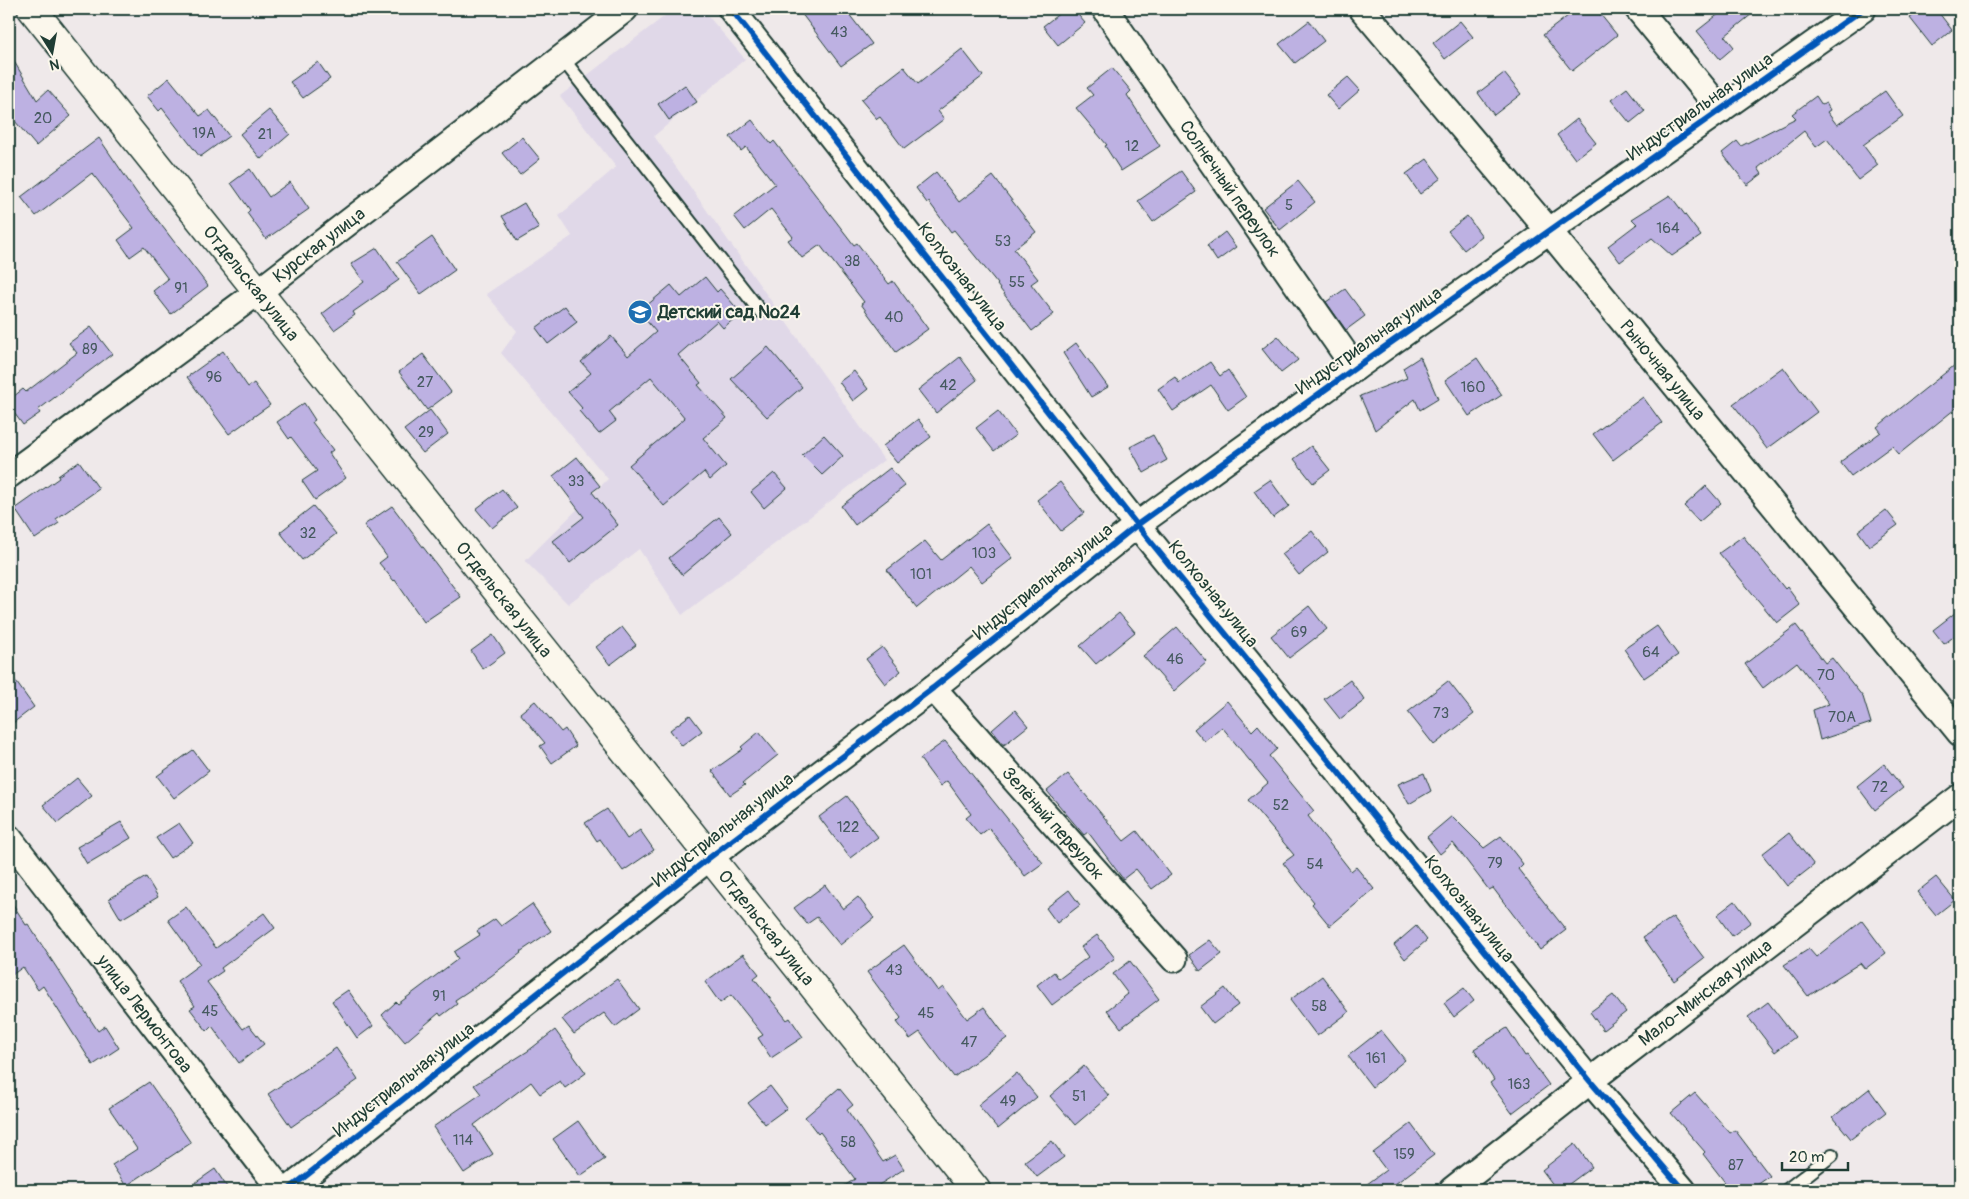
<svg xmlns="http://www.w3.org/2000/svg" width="1969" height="1199" font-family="Pangolin,sans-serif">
<rect width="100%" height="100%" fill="#efe9ea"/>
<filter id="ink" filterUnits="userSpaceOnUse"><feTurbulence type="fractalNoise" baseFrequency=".02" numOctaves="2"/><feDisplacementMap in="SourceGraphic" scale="10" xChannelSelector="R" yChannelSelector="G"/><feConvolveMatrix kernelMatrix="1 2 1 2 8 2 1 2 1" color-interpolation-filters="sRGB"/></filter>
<g filter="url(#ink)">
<polygon fill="#e0d8e8" points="674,9 702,9 745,59 654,136 884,460 682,615 639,549 568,604 525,561 608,479 501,353 517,331 486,294 572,236 559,216 616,167 560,96"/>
<g fill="#bdb1e2" stroke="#1f3d34">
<polygon points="798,9 845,9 872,44 841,66"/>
<polygon points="1065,9 1073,9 1085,23 1058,45 1043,26"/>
<polygon points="1577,9 1596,9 1617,35 1572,71 1543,35"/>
<polygon points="1725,9 1758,9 1725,36 1734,47 1720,59 1697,31"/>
<polygon points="1922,9 1936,9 1952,30 1932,46 1910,18"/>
<polygon points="1309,21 1324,41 1295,63 1279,44"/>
<polygon points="1460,21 1473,37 1445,59 1433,43"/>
<polygon points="962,49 983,76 938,111 944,119 904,149 880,117 877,119 861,100 904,67 918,84"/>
<polygon points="9,53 37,100 48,90 71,116 36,146 9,114"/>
<polygon points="318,62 330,79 303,98 290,82"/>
<polygon points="1112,68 1131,91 1127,95 1160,146 1121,171 1105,146 1107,145 1076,108 1093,95 1087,88"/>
<polygon points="1504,73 1521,94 1494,115 1478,93"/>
<polygon points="1348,77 1360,90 1338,109 1326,95"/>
<polygon points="169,78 200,116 209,110 229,136 200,157 162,108 159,111 147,96"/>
<polygon points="685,85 697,102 669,120 658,104"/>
<polygon points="1627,88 1645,111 1630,123 1611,100"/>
<polygon points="1885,91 1903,116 1863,145 1878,165 1858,180 1827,139 1816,147 1804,131 1758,168 1762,174 1747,185 1722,153 1737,141 1741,146 1796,118 1792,114 1816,96 1822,105 1826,103 1830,110 1827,112 1837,125"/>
<polygon points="269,110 290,134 261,159 240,134"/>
<polygon points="1577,119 1596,143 1575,159 1557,135"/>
<polygon points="752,120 771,144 774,141 854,245 857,243 889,284 893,281 928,329 896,352 861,304 864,302 820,245 802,258 788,240 793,237 771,209 745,230 734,216 775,184 746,147 741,151 730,137"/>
<polygon points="522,137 540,159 520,175 502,153"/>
<polygon points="99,138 136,192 208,286 171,314 153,291 168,279 144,247 130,257 118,240 134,228 92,173 36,216 21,197"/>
<polygon points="1427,159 1441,178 1420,194 1406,174"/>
<polygon points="250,169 269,197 290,182 309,209 266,239 247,213 250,210 231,183"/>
<polygon points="1181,171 1196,192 1153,222 1138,201"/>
<polygon points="936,172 959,202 993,176 1036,232 1014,249 1038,279 1031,284 1054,314 1032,331 997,285 998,284 954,230 951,232 929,202 927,203 916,188"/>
<polygon points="1298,181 1315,202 1280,230 1263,208"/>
<polygon points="1670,195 1701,236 1672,256 1652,238 1620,262 1608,246 1637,224 1632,219"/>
<polygon points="524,203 539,228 517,241 502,216"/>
<polygon points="1467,216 1482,236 1464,250 1448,231"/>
<polygon points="1225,232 1236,247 1217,261 1207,246"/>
<polygon points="432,237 455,270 421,294 397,262"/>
<polygon points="377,248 399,280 353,312 355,315 334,330 322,314 364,282 351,264"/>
<polygon points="705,277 717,292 720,289 741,313 723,328 717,321 678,355 701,383 698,385 727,418 703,438 726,466 710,480 704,472 664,506 629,465 685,418 651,377 609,412 616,421 599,434 579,411 582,408 568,392 591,373 581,362 611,336 628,356 656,332 639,312 671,285 681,297"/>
<polygon points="1345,289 1365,316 1346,330 1326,302"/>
<polygon points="565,306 577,322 548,344 536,328"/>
<polygon points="91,327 112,354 38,410 40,413 23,425 9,406 9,400 23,389 26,392 77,353 69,343"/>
<polygon points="1278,336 1298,360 1281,373 1262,349"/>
<polygon points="1076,343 1108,387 1091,397 1063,353"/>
<polygon points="768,347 802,387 767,417 731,379"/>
<polygon points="223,351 248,387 254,383 270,405 229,434 187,377"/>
<polygon points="423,354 451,392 427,410 399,372"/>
<polygon points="960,357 977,380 936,413 918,390"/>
<polygon points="1420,357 1438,399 1420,410 1415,399 1375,430 1360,396 1407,378 1403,368"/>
<polygon points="1477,358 1502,395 1469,416 1445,380"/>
<polygon points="1960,361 1960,405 1899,454 1892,446 1851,476 1840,462 1881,432 1877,427"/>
<polygon points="1210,362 1220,376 1228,370 1246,397 1228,410 1211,385 1173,411 1158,389 1175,377 1179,383"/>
<polygon points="1783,367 1817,412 1767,449 1733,404"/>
<polygon points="854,371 868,389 853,401 839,382"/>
<polygon points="1643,397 1662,423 1613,460 1593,434"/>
<polygon points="304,403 315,420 312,422 333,450 329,453 346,478 315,500 302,481 317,471 291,437 289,439 277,422"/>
<polygon points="430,410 448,434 423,453 404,430"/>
<polygon points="998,411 1016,435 994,451 976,428"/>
<polygon points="918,419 931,437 897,463 883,446"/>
<polygon points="824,435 843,456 822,475 802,455"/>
<polygon points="1153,435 1167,460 1144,473 1130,447"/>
<polygon points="1311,446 1330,470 1313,483 1294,459"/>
<polygon points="577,457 600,486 592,492 618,525 570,563 553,541 584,517 553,476"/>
<polygon points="79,461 99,489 56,519 59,523 35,539 15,509 59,478 58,476"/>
<polygon points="890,468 905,486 855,525 841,506"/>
<polygon points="774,473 787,488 764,508 751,492"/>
<polygon points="1270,480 1289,506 1273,518 1254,491"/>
<polygon points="1060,482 1084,513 1061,531 1037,500"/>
<polygon points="1706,486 1721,503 1699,522 1684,506"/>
<polygon points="502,489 517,508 492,528 476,509"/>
<polygon points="313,506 336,534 302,560 280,532"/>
<polygon points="392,506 461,597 424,622 395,580 394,581 379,563 387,557 364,525"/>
<polygon points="1886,510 1898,525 1869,546 1858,531"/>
<polygon points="719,517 732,533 682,575 669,558"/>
<polygon points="987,524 1013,558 982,582 969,566 917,608 887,570 925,541 941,560"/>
<polygon points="1312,531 1328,552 1299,575 1282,554"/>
<polygon points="1743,536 1785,589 1787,587 1800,605 1777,623 1719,553"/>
<polygon points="1309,606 1327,629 1289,658 1271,636"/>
<polygon points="1960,609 1960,632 1944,644 1933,630"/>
<polygon points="1119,613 1135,632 1096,664 1080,646"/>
<polygon points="1796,625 1825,663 1832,658 1863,697 1871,723 1820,740 1813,710 1829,704 1797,662 1763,688 1745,664"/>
<polygon points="1657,626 1678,655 1644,678 1624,649"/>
<polygon points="622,627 636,645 610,665 596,647"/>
<polygon points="1177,627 1207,662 1174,691 1143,656"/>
<polygon points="493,635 505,653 483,669 471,651"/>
<polygon points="882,647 901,671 885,684 866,659"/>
<polygon points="9,672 34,707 9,726"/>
<polygon points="1350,680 1365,700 1340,719 1324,699"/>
<polygon points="1448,681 1474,714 1434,745 1408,712"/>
<polygon points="535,701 561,732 565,729 576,746 552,763 540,746 545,743 520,713"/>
<polygon points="1227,701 1252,731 1258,725 1277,749 1269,756 1314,811 1308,816 1351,871 1356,867 1374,889 1330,926 1312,904 1314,902 1283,863 1294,855 1248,800 1268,783 1222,727 1205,742 1194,729"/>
<polygon points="1015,710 1028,726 1004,745 992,730"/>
<polygon points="690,715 702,731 682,746 670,730"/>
<polygon points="759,732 778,755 743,783 745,785 730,795 712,771 743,749 741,747"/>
<polygon points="945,741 1043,863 1025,876 989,828 980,835 966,818 971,814 947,781 940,786 920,759"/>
<polygon points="193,750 209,771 174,798 157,776"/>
<polygon points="1884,764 1903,788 1875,810 1857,786"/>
<polygon points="1424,773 1431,791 1409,804 1398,784"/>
<polygon points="1068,774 1124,841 1137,831 1171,875 1152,889 1136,869 1123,879 1088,832 1084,835 1047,791"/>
<polygon points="77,778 92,796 58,823 43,805"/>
<polygon points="847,796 878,837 850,858 819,817"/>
<polygon points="607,809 627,839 640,830 654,850 623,871 600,839 597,841 585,823"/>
<polygon points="1452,816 1484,848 1501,836 1523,864 1518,869 1566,930 1540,950 1493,888 1489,890 1453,843 1440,854 1427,837"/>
<polygon points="121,822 131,838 87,864 77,847"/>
<polygon points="179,823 193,843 170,858 156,838"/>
<polygon points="1789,833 1814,865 1787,886 1762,854"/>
<polygon points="146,877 158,897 121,919 109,899"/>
<polygon points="1936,877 1955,900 1936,915 1917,892"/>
<polygon points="825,885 843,909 858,897 874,918 840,945 817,917 807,924 794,908"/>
<polygon points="1069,890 1080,905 1057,923 1046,908"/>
<polygon points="9,898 26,925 28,924 98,1031 105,1026 119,1048 93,1065 43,986 38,990 23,967 9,977"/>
<polygon points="1735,901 1751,922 1732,936 1717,915"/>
<polygon points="532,904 551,931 520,952 521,953 491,976 455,1000 457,1004 441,1016 439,1013 405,1042 382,1015 396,1002 398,1004 458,959 454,952 480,935 477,931 495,919 501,926"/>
<polygon points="186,907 216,948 264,913 275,928 221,968 223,971 207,982 243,1029 249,1025 264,1044 239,1063 212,1026 207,1031 190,1009 195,1006 177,981 200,964 168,920"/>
<polygon points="1673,917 1704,958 1674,981 1643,937"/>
<polygon points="1862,921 1886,953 1865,969 1860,963 1808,996 1784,965 1809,949 1816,957"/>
<polygon points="1416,926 1427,940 1405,959 1394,945"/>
<polygon points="1097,935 1115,958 1052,1005 1037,985 1054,972 1059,979 1088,957 1081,947"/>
<polygon points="1210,940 1222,954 1200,971 1189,955"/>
<polygon points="904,945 938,991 943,987 967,1019 984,1007 1007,1038 954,1077 920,1032 910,1039 897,1022 901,1018 867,972"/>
<polygon points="743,954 759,974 754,978 787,1020 790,1018 803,1037 771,1058 758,1038 763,1035 731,995 720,1003 705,982"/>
<polygon points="1130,961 1159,999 1121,1028 1107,1010 1128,994 1113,974"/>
<polygon points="1322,976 1349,1012 1317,1036 1290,1000"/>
<polygon points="617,979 639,1009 615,1027 604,1013 574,1034 562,1019"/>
<polygon points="1225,988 1238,1005 1213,1024 1200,1007"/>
<polygon points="1464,988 1474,1001 1454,1017 1444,1003"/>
<polygon points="348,990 373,1026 357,1038 332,1001"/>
<polygon points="1613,995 1626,1012 1603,1030 1590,1012"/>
<polygon points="1768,1002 1795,1037 1775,1052 1748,1017"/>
<polygon points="1507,1028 1525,1056 1527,1055 1549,1085 1512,1113 1490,1083 1494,1080 1474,1049"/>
<polygon points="555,1030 586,1073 565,1088 560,1081 540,1094 531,1082 474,1125 493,1154 464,1173 433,1127 481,1094 474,1085 528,1051"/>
<polygon points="1381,1030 1405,1060 1372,1087 1348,1056"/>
<polygon points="336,1048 358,1080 291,1127 268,1094"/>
<polygon points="1084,1066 1109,1096 1075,1125 1050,1096"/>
<polygon points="1017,1073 1037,1097 998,1129 978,1105"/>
<polygon points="149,1082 191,1143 126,1186 112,1165 137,1149 109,1108"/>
<polygon points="770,1086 787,1108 765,1124 748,1103"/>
<polygon points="839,1088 853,1105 847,1110 883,1162 895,1155 904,1169 871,1190 838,1190 855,1179 820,1132 818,1134 805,1117"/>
<polygon points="1869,1089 1886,1112 1851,1139 1833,1117"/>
<polygon points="1695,1093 1730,1133 1735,1130 1770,1176 1750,1190 1731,1190 1703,1154 1705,1152 1671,1113"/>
<polygon points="578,1121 605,1159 580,1176 553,1139"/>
<polygon points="1411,1124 1434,1155 1387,1190 1359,1190 1386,1170 1373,1153"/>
<polygon points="1052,1141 1064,1157 1037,1177 1025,1161"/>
<polygon points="1575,1144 1592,1167 1561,1190 1557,1190 1542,1170"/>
<polygon points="215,1169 229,1190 185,1190"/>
</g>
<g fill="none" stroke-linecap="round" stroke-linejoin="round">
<defs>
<g id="service">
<polyline points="562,58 760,311"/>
<polyline points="1787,1190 1832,1155"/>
</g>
<g id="minor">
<polyline points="731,9 1137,525 1590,1081 1683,1190"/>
<path id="s1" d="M 1105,9 L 1355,368"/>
<path id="s2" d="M 1362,9 L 1549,231 L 1960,733"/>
<polyline points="1638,9 1721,110"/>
<path id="s3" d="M 9,475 L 258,292 L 625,9"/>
<path id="s4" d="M 933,688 L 1174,959"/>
<path id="s5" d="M 9,838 L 281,1190"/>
<polyline points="288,1190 709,858 933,688 1137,525 1355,368 1863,9"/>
<path id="s6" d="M 1452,1190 L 1590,1081 L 1960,797"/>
</g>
<g id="tertiary">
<path id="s7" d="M 32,9 L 976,1190"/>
</g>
</defs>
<use href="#service" stroke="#1f3d34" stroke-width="16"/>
<use href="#minor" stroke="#1f3d34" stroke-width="29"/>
<use href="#tertiary" stroke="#1f3d34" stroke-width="31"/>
<use href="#service" stroke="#fbf7ec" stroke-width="12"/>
<use href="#minor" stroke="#fbf7ec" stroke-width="25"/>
<use href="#tertiary" stroke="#fbf7ec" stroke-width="28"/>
<defs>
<g id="cycleway">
<polyline points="731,9 1137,525 1590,1081 1683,1190"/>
<polyline points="288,1190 709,858 933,688 1137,525 1355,368 1863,9"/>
</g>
</defs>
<use href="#cycleway" stroke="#fbf7ec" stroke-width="9"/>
<use href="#cycleway" stroke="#0057b8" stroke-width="6"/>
</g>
</g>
<defs>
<symbol id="school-disc" viewBox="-11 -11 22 22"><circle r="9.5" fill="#1f6fb2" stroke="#fbf7ec"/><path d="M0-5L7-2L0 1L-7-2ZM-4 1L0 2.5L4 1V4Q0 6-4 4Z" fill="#fff"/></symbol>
</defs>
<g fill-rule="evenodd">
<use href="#school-disc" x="626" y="298" width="28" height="28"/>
</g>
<g text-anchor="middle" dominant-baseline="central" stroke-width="4" stroke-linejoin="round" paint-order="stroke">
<g font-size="15" fill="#465a60">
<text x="839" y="32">43</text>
<text x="43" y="118">20</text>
<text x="204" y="133">19А</text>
<text x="265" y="134">21</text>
<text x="1132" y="146">12</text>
<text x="1289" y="205">5</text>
<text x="1668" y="228">164</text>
<text x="1003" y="241">53</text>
<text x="852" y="261">38</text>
<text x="1017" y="282">55</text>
<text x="181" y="288">91</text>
<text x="894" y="317">40</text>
<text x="90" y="349">89</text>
<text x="214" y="377">96</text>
<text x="425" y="382">27</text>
<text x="948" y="385">42</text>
<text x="1473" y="387">160</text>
<text x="426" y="432">29</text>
<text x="576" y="481">33</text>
<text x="308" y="533">32</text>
<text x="984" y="553">103</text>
<text x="921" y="574">101</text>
<text x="1299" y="632">69</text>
<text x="1651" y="652">64</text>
<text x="1175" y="659">46</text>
<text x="1826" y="675">70</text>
<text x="1441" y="713">73</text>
<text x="1842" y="717">70А</text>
<text x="1880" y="787">72</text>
<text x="1281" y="805">52</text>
<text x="848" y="827">122</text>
<text x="1495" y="863">79</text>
<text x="1315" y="864">54</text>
<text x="894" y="970">43</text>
<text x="439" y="996">91</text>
<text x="1319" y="1006">58</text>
<text x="210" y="1011">45</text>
<text x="926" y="1013">45</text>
<text x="969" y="1042">47</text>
<text x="1376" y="1058">161</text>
<text x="1519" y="1084">163</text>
<text x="1079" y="1096">51</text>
<text x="1008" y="1101">49</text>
<text x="463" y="1140">114</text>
<text x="848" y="1142">58</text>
<text x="1404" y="1154">159</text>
<text x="1736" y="1165">87</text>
</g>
<g font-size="18" fill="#1f3d34" stroke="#fbf7ec">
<text transform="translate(1700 107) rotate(-35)">Индустриальная улица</text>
<text stroke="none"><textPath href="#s1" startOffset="219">Солнечный переулок</textPath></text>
<text stroke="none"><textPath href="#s3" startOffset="386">Курская улица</textPath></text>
<text transform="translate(962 277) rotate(52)">Колхозная улица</text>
<text stroke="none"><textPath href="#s7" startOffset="351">Отдельская улица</textPath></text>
<text transform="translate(1369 341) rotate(-35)">Индустриальная улица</text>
<text stroke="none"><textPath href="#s2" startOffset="470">Рыночная улица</textPath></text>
<text transform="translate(1043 582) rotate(-39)">Индустриальная улица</text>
<text transform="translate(1213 594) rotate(51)">Колхозная улица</text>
<text stroke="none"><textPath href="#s7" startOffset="756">Отдельская улица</textPath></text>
<text stroke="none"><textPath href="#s4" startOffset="181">Зелёный переулок</textPath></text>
<text transform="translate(723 830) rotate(-38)">Индустриальная улица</text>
<text transform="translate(1469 909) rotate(51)">Колхозная улица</text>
<text stroke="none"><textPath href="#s7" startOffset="1176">Отдельская улица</textPath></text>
<text stroke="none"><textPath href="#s6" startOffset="321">Мало-Минская улица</textPath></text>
<text stroke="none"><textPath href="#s5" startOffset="222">улица Лермонтова</textPath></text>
<text transform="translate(404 1080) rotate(-38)">Индустриальная улица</text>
</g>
<g font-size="18" font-weight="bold" fill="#1f3d34" stroke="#fbf7ec" text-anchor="start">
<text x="658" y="312">Детский сад №24</text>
</g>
</g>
<rect width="1969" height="1199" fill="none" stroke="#fbf7ec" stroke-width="30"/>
<rect x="15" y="15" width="1939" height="1169" fill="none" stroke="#1f3d34" stroke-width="2" filter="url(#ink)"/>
<g transform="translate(52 52) rotate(169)" stroke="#fbf7ec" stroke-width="4" paint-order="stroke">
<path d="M0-4L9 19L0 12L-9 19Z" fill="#1f3d34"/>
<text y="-8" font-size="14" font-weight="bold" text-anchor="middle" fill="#1f3d34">N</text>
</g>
<path d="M1782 1162v8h66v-8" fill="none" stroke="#1f3d34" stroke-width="2.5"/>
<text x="1789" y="1162" font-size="15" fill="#1f3d34" stroke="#fbf7ec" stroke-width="4" paint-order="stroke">20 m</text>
</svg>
